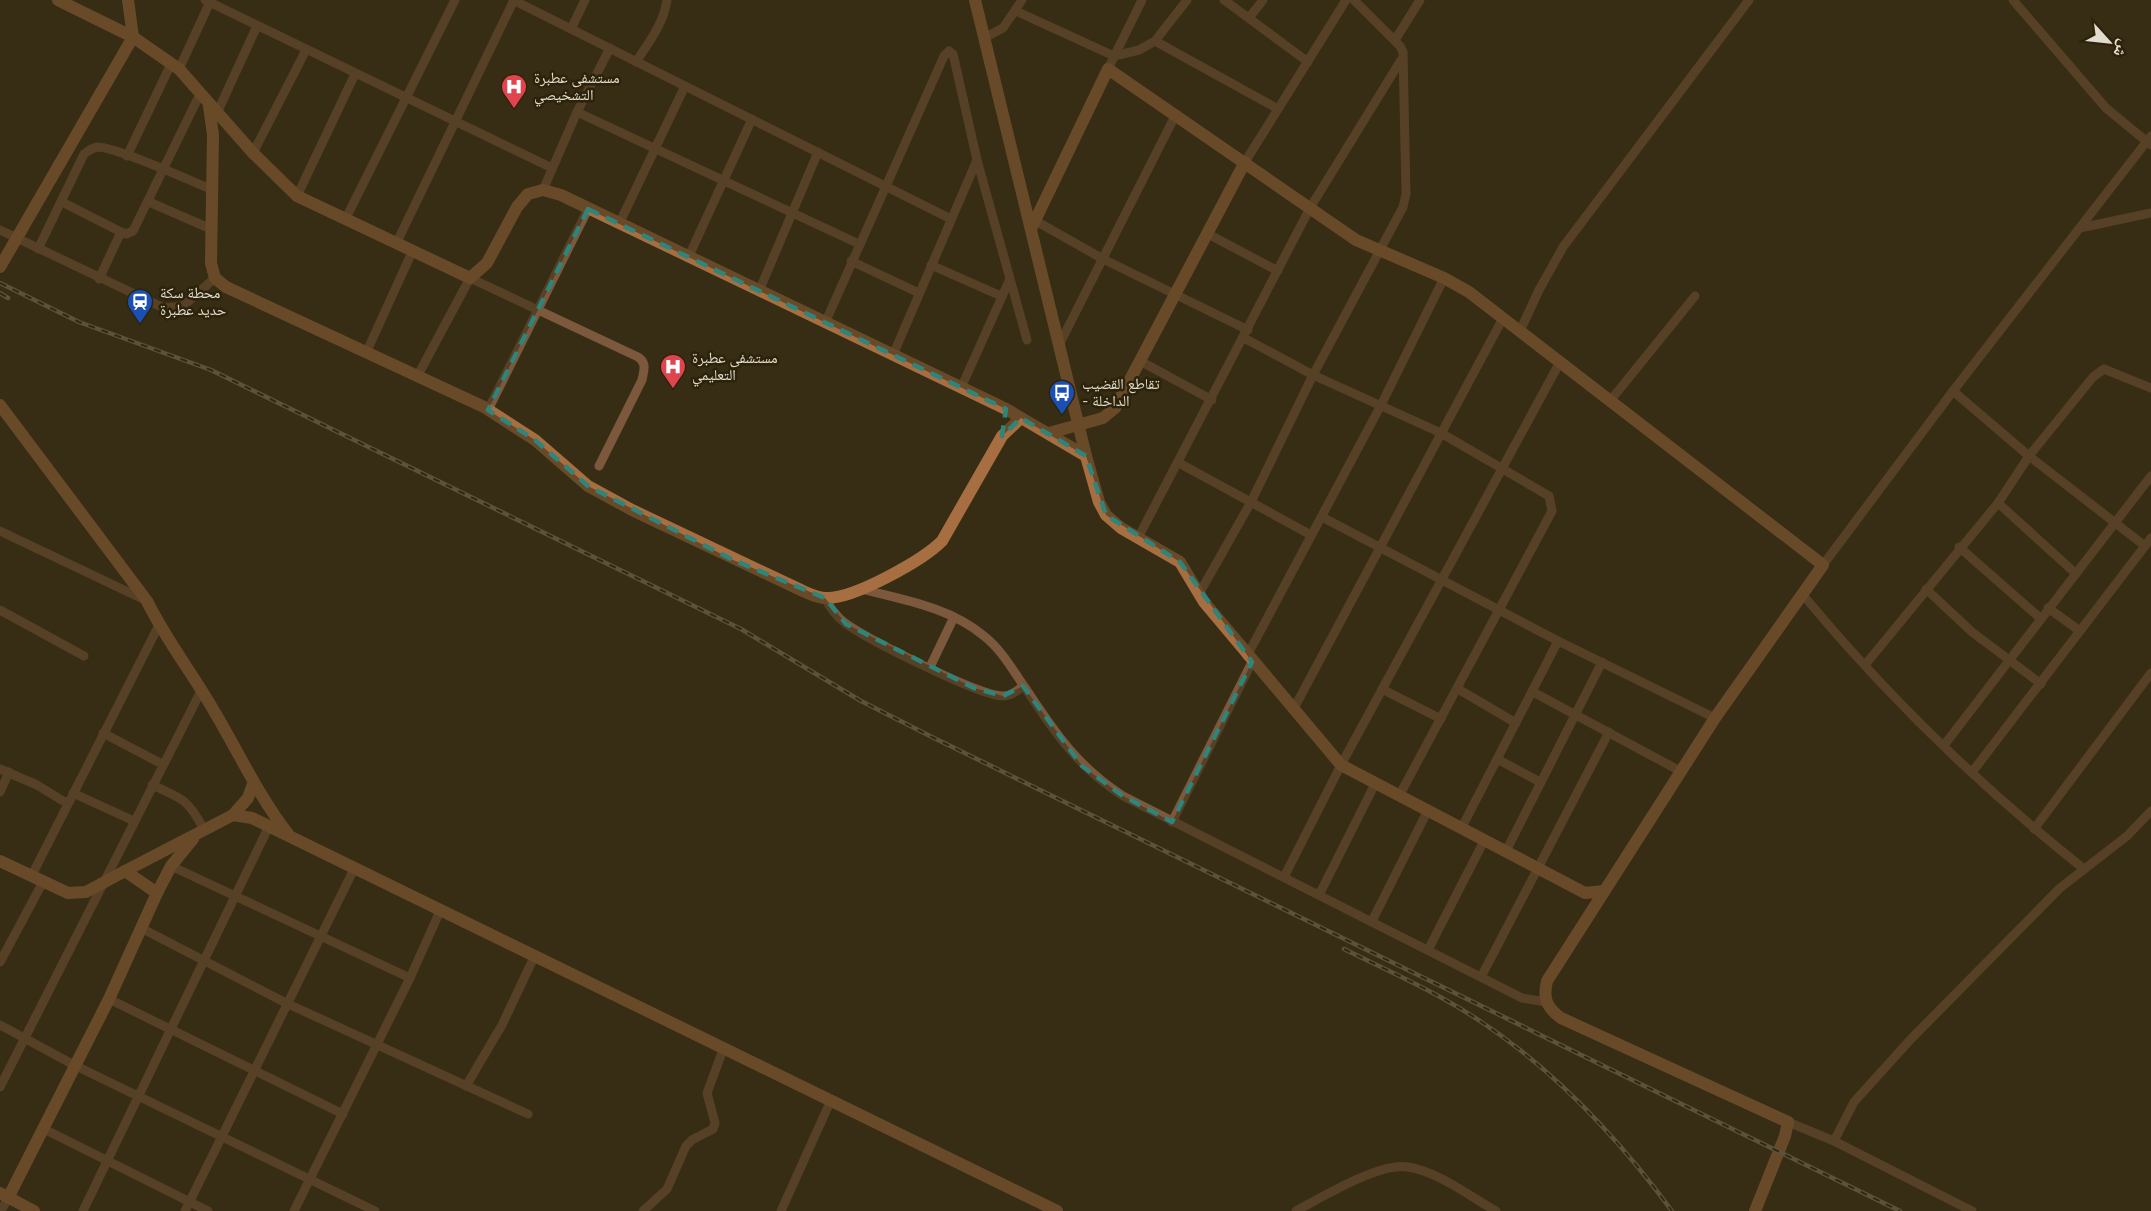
<svg xmlns="http://www.w3.org/2000/svg" width="2151" height="1211" font-family="'Nunito Sans','Noto Naskh Arabic',sans-serif">
<rect width="100%" height="100%" fill="#362d14"/>
<g fill="none" stroke-linecap="round" stroke-linejoin="round">
<g stroke="#7c583c" stroke-width="9">
<polyline points="205,0 550,167"/>
<polyline points="513,0 951,219"/>
<polyline points="1224,0 1308,62"/>
<polyline points="2013,0 2106,108 2151,145"/>
<polyline points="1016,11 1114,56 1139,50 1155,41 1187,0"/>
<polyline points="1249,18 1263,0"/>
<polyline points="571,29 585,0"/>
<polyline points="984,38 1003,28 1022,0"/>
<polyline points="1395,40 1420,0"/>
<polyline points="1155,41 1278,109"/>
<path d="M 636,62 C 649,42 664,23 667,0"/>
<polyline points="179,69 210,2"/>
<polyline points="1108,69 1142,0"/>
<polyline points="577,112 859,244"/>
<polyline points="217,113 257,26"/>
<polyline points="253,153 306,50"/>
<polyline points="127,156 171,64"/>
<polyline points="1245,162 1346,0"/>
<polyline points="543,190 577,112 610,48"/>
<polyline points="297,196 355,74"/>
<polyline points="62,202 121,232 126,234 133,231 200,94"/>
<polyline points="149,202 211,229"/>
<polyline points="345,220 455,0"/>
<polyline points="1034,220 1103,259 1248,330"/>
<polyline points="619,224 685,86"/>
<polyline points="2080,228 2151,213"/>
<polyline points="0,230 164,308 183,306 215,278"/>
<polyline points="1208,234 1278,271"/>
<polyline points="396,244 514,0"/>
<path d="M 38,249 L 84,154 C 88,151 92,148 97,147 C 114,146 191,181 211,189"/>
<polyline points="688,258 752,119"/>
<polyline points="851,261 919,293"/>
<polyline points="931,265 1001,296"/>
<polyline points="99,279 121,232"/>
<polyline points="759,291 818,152"/>
<polyline points="825,323 944,56 949,51 953,54 977,160 1027,340"/>
<polyline points="1520,331 1539,290 1563,247 1749,0"/>
<polyline points="1244,338 1313,375 1441,433 1549,496 1552,511 1399,796"/>
<polyline points="1060,343 1176,114"/>
<polyline points="367,351 412,252"/>
<polyline points="893,355 977,160"/>
<polyline points="1142,362 1212,400"/>
<path d="M 418,375 L 470,278 L 638,357 C 647,363 644,370 642,380 L 599,466"/>
<polyline points="961,388 1009,281"/>
<polyline points="1953,391 2029,456 2145,546"/>
<polyline points="1610,401 1695,296"/>
<polyline points="488,410 588,209"/>
<polyline points="1179,463 1311,535"/>
<polyline points="1998,503 2074,572"/>
<polyline points="1322,517 1558,641 1715,718"/>
<polyline points="0,531 145,600"/>
<polyline points="1138,538 1310,208 1401,60"/>
<polyline points="1959,547 2040,618"/>
<polyline points="1823,565 1953,391 2151,136"/>
<path d="M 861,589 C 904,600 949,607 984,636 C 1002,650 1013,671 1026,689 C 1055,733 1078,767 1123,796 L 1522,998 L 1546,1002"/>
<polyline points="1926,589 1972,632 2041,684"/>
<polyline points="1199,594 1251,502 1313,375 1403,207 1406,194 1403,52 1400,46 1354,0"/>
<path d="M 1803,595 C 1886,695 1982,788 2084,869"/>
<path d="M 825,598 C 830,608 836,616 845,623 C 867,639 979,696 1003,696 C 1011,696 1017,691 1023,686"/>
<polyline points="2048,608 2080,631"/>
<polyline points="0,610 84,656"/>
<polyline points="1247,656 1381,405 1444,278"/>
<polyline points="1865,665 1998,503 2029,456 2093,377 2104,369 2151,388"/>
<polyline points="930,667 954,617"/>
<polyline points="1382,689 1441,719"/>
<polyline points="1458,689 1516,723"/>
<polyline points="1533,692 1682,772"/>
<polyline points="1293,710 1503,318"/>
<polyline points="103,733 162,764"/>
<polyline points="1945,744 2151,476"/>
<polyline points="1497,759 1540,782"/>
<polyline points="0,769 37,785 68,804"/>
<polyline points="1973,771 2151,538"/>
<path d="M 152,785 C 182,798 189,800 204,830"/>
<polyline points="0,792 9,772"/>
<polyline points="73,793 134,821"/>
<polyline points="1172,822 1252,662"/>
<polyline points="1462,827 1558,641"/>
<polyline points="2034,829 2151,673"/>
<polyline points="1506,851 1602,662"/>
<polyline points="171,866 410,978"/>
<polyline points="31,877 159,625"/>
<polyline points="1284,877 1341,765 1560,362"/>
<polyline points="1319,895 1375,784"/>
<polyline points="1372,921 1428,810"/>
<polyline points="141,928 286,1003 528,1114"/>
<polyline points="1428,950 1485,839"/>
<polyline points="0,962 43,882"/>
<polyline points="1481,977 1609,732"/>
<polyline points="109,999 343,1114"/>
<polyline points="0,1025 74,1065 375,1211"/>
<polyline points="466,1086 502,1025 535,955"/>
<polyline points="0,1087 201,691"/>
<polyline points="1788,1122 1834,1141 1972,1211"/>
<polyline points="44,1129 208,1211"/>
<polyline points="1834,1141 1854,1102 1910,1040 2060,888 2127,836 2151,811"/>
<polyline points="1,1211 8,1198"/>
<polyline points="83,1211 269,826"/>
<polyline points="185,1211 355,867"/>
<polyline points="294,1211 410,978 440,911"/>
<polyline points="643,1211 667,1189 686,1146 692,1140 713,1129 715,1123 707,1093 724,1047"/>
<polyline points="781,1211 831,1100"/>
<path d="M 1296,1211 C 1322,1197 1380,1162 1408,1167 C 1439,1172 1469,1196 1496,1211"/>
</g>
<g stroke="#a66e41" stroke-width="12">
<polyline points="58,0 133,37 179,69 253,153 297,196 470,278 487,263 517,207 528,194 543,190 561,195 1006,409 1086,456"/>
<polyline points="975,0 1086,456 1099,502 1106,515 1121,528 1180,562 1204,602 1341,765 1585,893 1604,891"/>
<path d="M 209,106 L 213,135 L 211,263 L 215,278 L 226,287 L 484,407 L 535,440 L 588,486 L 632,510 L 803,591 C 810,594 818,598 826,598 C 854,599 923,560 942,541 L 1002,436 L 1021,418"/>
<path d="M 1031,229 L 1108,69 L 1356,240 L 1444,278 L 1469,292 L 1823,565 L 1715,718 L 1547,981 C 1543,998 1546,1007 1561,1018 L 1788,1122 L 1785,1136 L 1755,1211"/>
<polyline points="0,267 133,37 128,0"/>
<path d="M 0,405 L 147,601 C 166,640 193,674 214,711 C 239,753 258,795 288,834"/>
<polyline points="1049,433 1103,418 1115,408 1245,162"/>
<polyline points="233,815 248,798 253,784"/>
<polyline points="0,861 68,893 86,892 125,871 157,893 109,999 8,1198"/>
<polyline points="125,871 233,815 252,818 1057,1211"/>
<polyline points="157,893 171,866 193,839"/>
<polyline points="0,1193 34,1211"/>
</g>
<defs>
<g id="rail">
<polyline points="0,283 79,322 211,370 741,629 861,701 934,738 1900,1211"/>
<polyline points="0,293 8,298"/>
<path d="M 1344,949 C 1376,965 1410,980 1442,998 C 1533,1048 1611,1128 1672,1211"/>
</g>
</defs>
<use href="#rail" stroke="#877f6b" stroke-width="4.5"/>
<use href="#rail" stroke="#2c230a" stroke-width="2" stroke-dasharray="7" stroke-linecap="butt"/>
</g>
<path d="M0 0H2151V1211H0ZM 588,209 L 1006,409 L 1002,436 L 1021,418 L 1086,456 L 1106,515 L 1180,562 L 1252,662 L 1172,822 L 1123,796 L 1082,766 L 1023,686 L 1003,696 L 974,688 L 846,624 L 825,598 L 733,560 L 588,486 L 535,440 L 488,410 Z" fill="#362d14" fill-opacity=".55" fill-rule="evenodd"/>
<path fill="none" stroke="#2e857c" stroke-width="4.5" stroke-dasharray="12 8" stroke-linejoin="round" d="M 588,209 L 1006,409 L 1002,436 L 1021,418 L 1086,456 L 1106,515 L 1180,562 L 1252,662 L 1172,822 L 1123,796 L 1082,766 L 1023,686 L 1003,696 L 974,688 L 846,624 L 825,598 L 733,560 L 588,486 L 535,440 L 488,410 Z"/>
<defs>
<symbol id="hospital-pin" viewBox="-11 -11 22 30"><path d="M0 17L-7.5 6A9.5 9.5 0 1 1 7.5 6Z" fill="#e0444e" stroke="#2c230a"/><path d="M-5-5h3v3.5h4V-5h3V5h-3V1.5h-4V5h-3Z" fill="#fff"/></symbol>
<symbol id="station-pin" viewBox="-11 -11 22 30"><path d="M0 17L-7.5 6A9.5 9.5 0 1 1 7.5 6Z" fill="#1a4fb4" stroke="#2c230a"/><path d="M-3-6H3Q5-6 5-4V2Q5 4 3 4L4.5 6H3L1.5 4h-3L-3 6H-4.5L-3 4Q-5 4-5 2V-4Q-5-6-3-6ZM-3.5-4v3h7v-3ZM-3.5 1v1.5H-2V1ZM2 1v1.5H3.5V1Z" fill="#fff"/></symbol>
<symbol id="bus-pin" viewBox="-11 -11 22 30"><path d="M0 17L-7.5 6A9.5 9.5 0 1 1 7.5 6Z" fill="#1a4fb4" stroke="#2c230a"/><path d="M-5-6H5V4H4V6H2V4H-2V6H-4V4H-5ZM-3.5-4V0h7V-4ZM-3.5 1.2v1.5H-2V1.2ZM2 1.2v1.5H3.5V1.2Z" fill="#fff"/></symbol>
</defs>
<g fill-rule="evenodd">
<use href="#hospital-pin" x="499" y="72" width="30" height="40"/>
<use href="#station-pin" x="125" y="287" width="30" height="40"/>
<use href="#hospital-pin" x="658" y="352" width="30" height="40"/>
<use href="#bus-pin" x="1047" y="378" width="30" height="40"/>
</g>
<g text-anchor="middle" dominant-baseline="central" stroke-width="5" stroke-linejoin="round" paint-order="stroke">
<g font-size="15" fill="#e1dccd" stroke="#2c230a" text-anchor="start">
<text x="534" y="78">مستشفى عطبرة<tspan x="534" dy="17">التشخيصي</tspan></text>
<text x="160" y="293">محطة سكة<tspan x="160" dy="17">حديد عطبرة</tspan></text>
<text x="692" y="358">مستشفى عطبرة<tspan x="692" dy="17">التعليمي</tspan></text>
<text x="1082" y="384">تقاطع القضيب<tspan x="1082" dy="17">- الداخلة</tspan></text>
</g>
</g>
<g transform="translate(2109 42) rotate(117)" stroke="#2c230a" stroke-width="4.5" paint-order="stroke">
<path d="M0-4.5L10 22L0 15L-10 22Z" fill="#e1dccd"/>
<text y="-9" font-size="16" font-weight="bold" text-anchor="middle" fill="#e1dccd">ش</text>
</g>
</svg>
